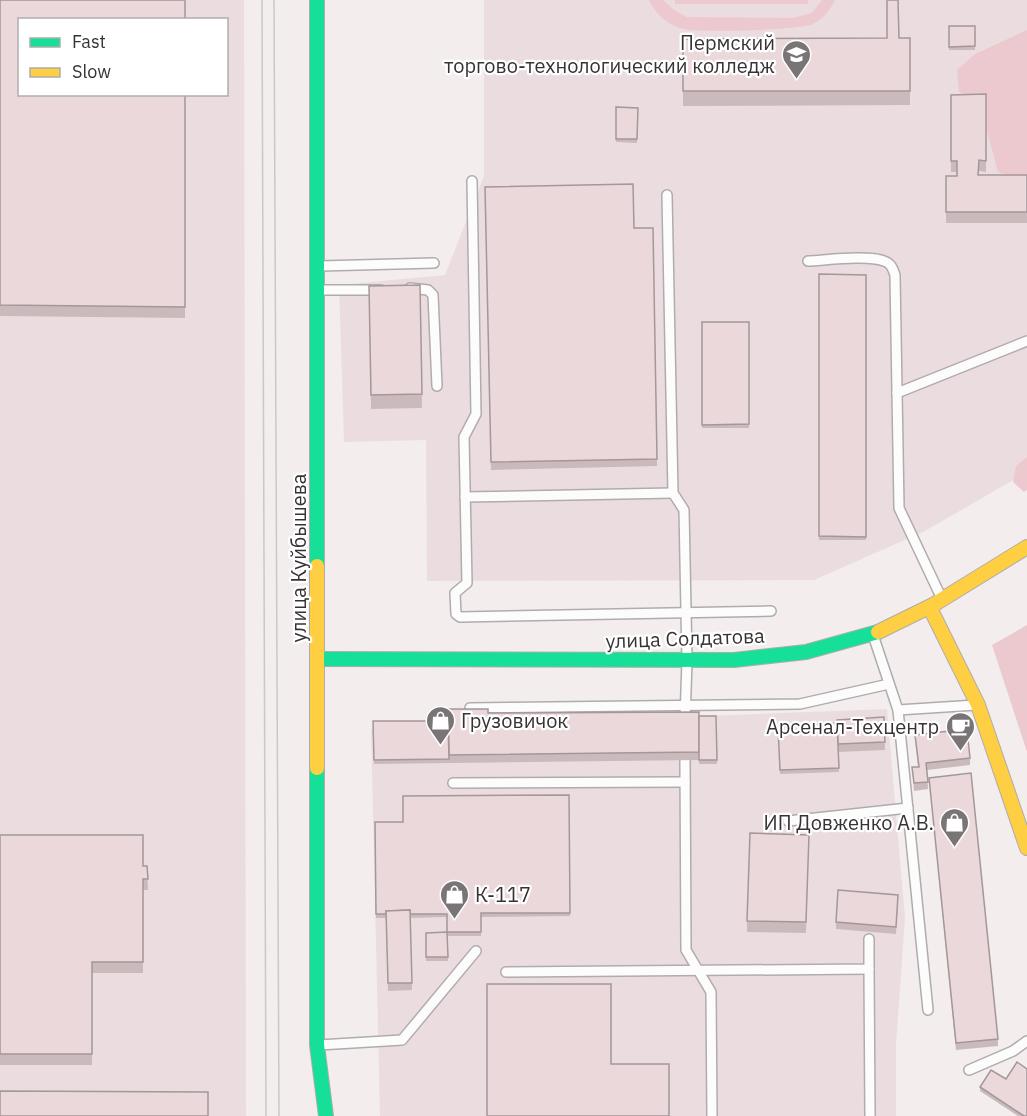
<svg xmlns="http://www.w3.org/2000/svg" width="1027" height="1116" font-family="'IBM Plex Sans',sans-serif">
<rect width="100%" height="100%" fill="#f3eded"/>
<g fill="#ebdddf" fill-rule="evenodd">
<path d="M 0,0 L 244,0 L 246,1116 L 0,1116 ZM 20,20 L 226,20 L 226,94 L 20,94 Z"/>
<polygon points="484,0 1027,0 1027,472 925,531 814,580 427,581 426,440 344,442 339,285 445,275 484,176"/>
<polygon points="887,709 905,918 896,1045 896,1116 380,1116 371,729"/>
</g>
<g fill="#ecc9cf">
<path d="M 649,0 L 663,0 L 674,10 L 687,17 L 793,18 L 812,13 L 822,0 L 835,0 C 831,9 823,19 813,24 C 800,30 700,33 683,29 C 668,25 656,15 649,0 Z"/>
<rect x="675" y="0" width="133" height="4"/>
<polygon points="1027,30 1027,181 998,172 979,102 959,92 957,70 975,54"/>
<polygon points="1027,457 1027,490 1024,492 1013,482 1016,466"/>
<polygon points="1027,625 1027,752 992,645"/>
</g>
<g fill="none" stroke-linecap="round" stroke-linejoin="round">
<defs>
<g id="lane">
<polyline points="472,181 476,414 464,437 467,583 455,593 456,614 460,617 771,611"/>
<polyline points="667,195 673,493 684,510 687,661 685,720"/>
<path d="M 808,261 C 828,260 867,255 884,261 C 891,263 893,269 895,275 L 899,508 L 941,597"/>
<polyline points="320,266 434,263"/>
<polyline points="410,288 428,290 433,295 437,386"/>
<polyline points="320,290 381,290"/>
<polyline points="897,393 1027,341"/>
<polyline points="465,497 673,493"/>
<polyline points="873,635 898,710 976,705"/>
<polyline points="470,708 800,704 889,684"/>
<polyline points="898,710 928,1010"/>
<polyline points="685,760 686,950 711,992 712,1116"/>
<polyline points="453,783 685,782"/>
<polyline points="788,821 908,808"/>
<polyline points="869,969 870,1116"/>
<polyline points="506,972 869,969 869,939"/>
<polyline points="319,1045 402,1040 476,951"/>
<polyline points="969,1070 1013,1051 1027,1041"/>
</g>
<g id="fast">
<polyline points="317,0 317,566"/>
<polyline points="318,659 734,660 806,652 878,632"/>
<polyline points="317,768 317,1045 326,1116"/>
</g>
<g id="slow">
<polyline points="317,566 317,768"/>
<polyline points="930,608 978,705 1027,848"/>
<polyline points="878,632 933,605 1027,547"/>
</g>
</defs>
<use href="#lane" stroke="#b0acac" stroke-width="12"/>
<use href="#fast" stroke="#b0acac" stroke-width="16"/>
<use href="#slow" stroke="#b0acac" stroke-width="16"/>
<use href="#lane" stroke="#fdfcfc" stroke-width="9"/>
<use href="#fast" stroke="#16e098" stroke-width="14"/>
<use href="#slow" stroke="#ffcf43" stroke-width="14"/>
<g stroke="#c8c8c8" stroke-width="1.5">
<polyline points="262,0 266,1116"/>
<polyline points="274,0 279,1116"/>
</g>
</g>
<g fill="#cababc">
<polygon points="0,0 185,94 185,318 0,316"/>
<rect x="949" y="26" width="26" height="24"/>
<polygon points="887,38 910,38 910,105 683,106 683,39"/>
<polygon points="986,94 986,172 979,171 979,175 1027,175 1027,223 946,223 946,176 957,176 957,172 951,172 951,95"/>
<polygon points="616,107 638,108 637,143 616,142"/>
<polygon points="485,187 657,459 657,466 491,470"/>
<polygon points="819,274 866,275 866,540 819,540"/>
<polygon points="420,285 422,408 371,409 369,286"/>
<rect x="702" y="322" width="47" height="106"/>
<polygon points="488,713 716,716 717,764 699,764 699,760 374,764 373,721 448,721"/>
<polygon points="884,717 885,750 838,752 838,740 839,772 780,774 778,727 837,723"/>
<polygon points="915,735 970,758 970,765 927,770 928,789 914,791 912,767 918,767"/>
<polygon points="929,778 998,1039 998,1046 956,1050"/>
<polygon points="569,795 570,916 481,917 481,936 447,936 448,961 426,961 426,933 447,932 447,917 410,918 412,990 388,991 386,918 376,918 375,822 403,822"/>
<polygon points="0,835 143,866 147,866 148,890 143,890 143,973 92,973 92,1065 0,1065"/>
<polygon points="809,835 806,933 747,932 747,921"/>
<polygon points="898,902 896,934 836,929 836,922"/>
<polygon points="980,1087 1027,1116 1018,1116 980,1091"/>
</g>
<g fill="#ebd8db" stroke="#a49799" stroke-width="1.5">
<polygon points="0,0 185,0 185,20 20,20 20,94 185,94 185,307 0,305"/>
<polygon points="887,0 898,0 899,38 910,38 910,91 683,91 683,39 887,38"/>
<polygon points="949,26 975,26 975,46 949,47"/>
<polygon points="986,94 986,161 979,160 978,175 1027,175 1027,212 946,212 946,176 957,176 957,161 951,161 951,95"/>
<polygon points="616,107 638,108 637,139 616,139"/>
<polygon points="633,184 634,228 653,228 657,459 491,462 485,187"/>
<polygon points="819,274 866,275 866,537 819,536"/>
<polygon points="420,285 422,394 371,395 369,286"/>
<polygon points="702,322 749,322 749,424 702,425"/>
<polygon points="448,709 488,709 488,713 699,712 699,752 449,755"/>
<polygon points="699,716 716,716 717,760 699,760"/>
<polygon points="884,717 885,742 838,744 837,720"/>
<polygon points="373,721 448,721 449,759 374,760"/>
<polygon points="837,723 839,768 780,770 778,727"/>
<polygon points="967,729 970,758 926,763 928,782 914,783 912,767 919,767 915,735"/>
<polygon points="971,773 998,1039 956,1043 929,778"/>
<polygon points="569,795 570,913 481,913 481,932 447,932 447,914 410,914 410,910 386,911 386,914 376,914 375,822 403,822 403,796"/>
<polygon points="750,833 809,835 806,922 747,921"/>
<polygon points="0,835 143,835 143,866 147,866 148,879 143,879 143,962 92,962 92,1054 0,1054"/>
<polygon points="838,890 898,895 896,927 836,922"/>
<polygon points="410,910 412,983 388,983 386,911"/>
<polygon points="447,932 448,957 426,957 426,933"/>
<polygon points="487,984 611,984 611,1064 669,1064 669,1116 487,1116"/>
<polygon points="1017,1062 1027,1069 1027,1116 1024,1116 980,1087 991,1070 1006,1079"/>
<polygon points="0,1091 208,1092 208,1116 0,1116"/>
</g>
<defs>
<symbol id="university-pin" viewBox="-11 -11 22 30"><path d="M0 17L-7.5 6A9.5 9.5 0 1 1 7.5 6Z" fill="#797475" stroke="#fff"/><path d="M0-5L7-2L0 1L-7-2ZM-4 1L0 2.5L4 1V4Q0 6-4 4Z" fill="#fff"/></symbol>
<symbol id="shop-pin" viewBox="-11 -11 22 30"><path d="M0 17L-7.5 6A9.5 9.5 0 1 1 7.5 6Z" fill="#797475" stroke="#fff"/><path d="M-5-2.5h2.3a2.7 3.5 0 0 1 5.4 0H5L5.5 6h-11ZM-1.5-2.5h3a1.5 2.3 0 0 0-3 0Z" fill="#fff"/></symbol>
<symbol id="cafe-pin" viewBox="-11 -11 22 30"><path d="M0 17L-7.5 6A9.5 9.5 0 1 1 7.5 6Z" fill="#797475" stroke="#fff"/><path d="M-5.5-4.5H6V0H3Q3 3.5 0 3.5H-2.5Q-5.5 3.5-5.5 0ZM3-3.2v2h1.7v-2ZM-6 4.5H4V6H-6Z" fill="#fff"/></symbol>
</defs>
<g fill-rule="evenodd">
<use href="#university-pin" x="780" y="38" width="33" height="45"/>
<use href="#shop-pin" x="424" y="704" width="33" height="45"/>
<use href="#cafe-pin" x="944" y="710" width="33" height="45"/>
<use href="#shop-pin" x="938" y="806" width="33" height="45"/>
<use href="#shop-pin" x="438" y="878" width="33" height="45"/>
</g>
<g text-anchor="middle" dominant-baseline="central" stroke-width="4.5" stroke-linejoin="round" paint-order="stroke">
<g font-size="20" fill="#373334" stroke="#fff" text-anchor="end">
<text x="775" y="42">Пермский<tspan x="775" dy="23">торгово-технологический колледж</tspan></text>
<text x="461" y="720" text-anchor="start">Грузовичок</text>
<text x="939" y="726">Арсенал-Техцентр</text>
<text x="934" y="822">ИП Довженко А.В.</text>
<text x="475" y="894" text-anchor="start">К-117</text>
</g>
<g font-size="20" fill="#373334" stroke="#fff">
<text transform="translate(298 558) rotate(-90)">улица Куйбышева</text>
<text transform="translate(685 638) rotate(-2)">улица Солдатова</text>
</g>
</g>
<rect x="18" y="18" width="210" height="78" fill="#ffffff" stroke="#afadae" stroke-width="1.5"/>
<rect x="30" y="38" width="30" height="9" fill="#16e098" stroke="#afadae" stroke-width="1.5"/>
<text x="72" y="48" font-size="18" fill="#373334">Fast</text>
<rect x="30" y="68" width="30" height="9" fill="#ffcf43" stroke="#afadae" stroke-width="1.5"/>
<text x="72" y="78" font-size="18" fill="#373334">Slow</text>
</svg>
